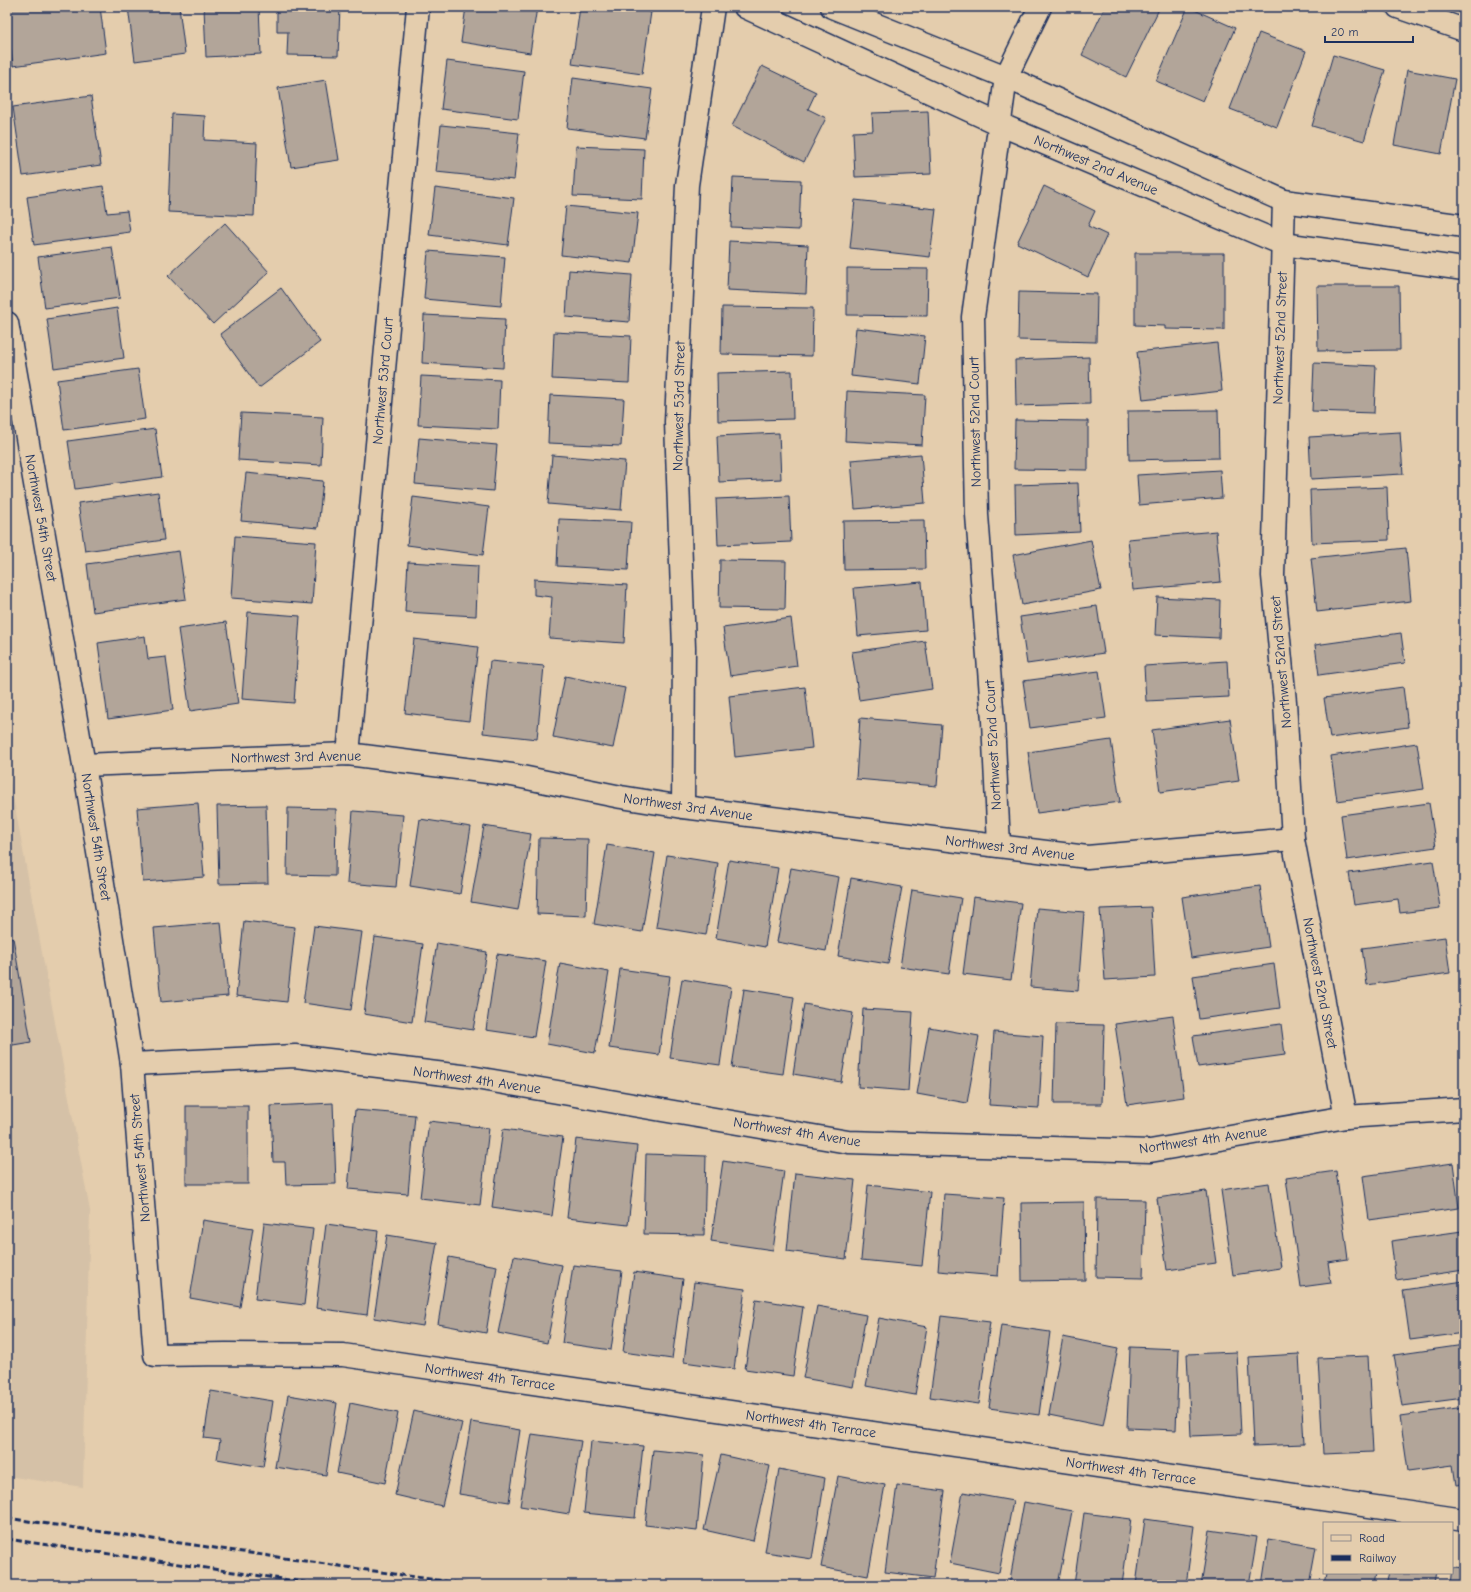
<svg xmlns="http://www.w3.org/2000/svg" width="1471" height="1592" font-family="'Comic Neue',sans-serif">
<rect width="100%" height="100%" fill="#e4cdad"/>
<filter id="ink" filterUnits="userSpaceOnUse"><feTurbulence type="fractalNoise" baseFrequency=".025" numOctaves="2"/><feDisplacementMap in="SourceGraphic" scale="8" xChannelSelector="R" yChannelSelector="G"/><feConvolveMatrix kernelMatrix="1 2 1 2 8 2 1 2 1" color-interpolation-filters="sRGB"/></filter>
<g filter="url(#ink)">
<polygon fill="#d5c1a7" points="7,764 90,1211 83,1487 7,1476"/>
<g fill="#b2a599" stroke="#1b2f5e">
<polygon points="7,7 100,7 106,53 13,66 7,22"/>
<polygon points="128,7 179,7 185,54 135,61"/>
<polygon points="204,7 259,7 261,54 206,57"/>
<polygon points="277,7 340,7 338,56 287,55 288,32 277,32"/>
<polygon points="466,7 537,7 530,53 461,42"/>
<polygon points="580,7 612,7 651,12 642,74 572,64"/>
<polygon points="1105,7 1160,7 1126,77 1082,55"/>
<polygon points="1188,7 1235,28 1203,101 1156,81"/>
<polygon points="1259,33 1306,51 1277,127 1230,109"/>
<polygon points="1333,55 1385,70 1364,141 1312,126"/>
<polygon points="447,61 524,71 518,119 441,109"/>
<polygon points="762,66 816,92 808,109 826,118 804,162 732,126"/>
<polygon points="1407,70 1455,79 1441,154 1394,145"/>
<polygon points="573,78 652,89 645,138 567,128"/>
<polygon points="326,80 339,160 291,167 278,88"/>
<polygon points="91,96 101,165 23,176 13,107"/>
<polygon points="928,111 931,174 855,177 853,132 873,131 872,113"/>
<polygon points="172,114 205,116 204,140 257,143 254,216 168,212"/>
<polygon points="441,125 519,133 514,180 436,172"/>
<polygon points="576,146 644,149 642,199 573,196"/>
<polygon points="733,177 801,180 799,230 731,227"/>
<polygon points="103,186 107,213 127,211 130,232 34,245 27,197"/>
<polygon points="1044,186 1095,211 1088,226 1107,235 1088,277 1017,243"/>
<polygon points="435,188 514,198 508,245 429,235"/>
<polygon points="855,200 936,209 930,257 850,248"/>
<polygon points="566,206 638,213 632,263 561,255"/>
<polygon points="225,223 269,272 213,324 168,276"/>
<polygon points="729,241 808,245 806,294 727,290"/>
<polygon points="112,247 120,298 45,308 38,257"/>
<polygon points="428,251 505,257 501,306 424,299"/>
<polygon points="1135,253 1224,253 1224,330 1165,329 1165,326 1135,325"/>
<polygon points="847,268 928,269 927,316 847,315"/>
<polygon points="569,270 632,275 629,322 566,317"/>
<polygon points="1317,286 1399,286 1400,350 1318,351"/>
<polygon points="281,288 320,342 259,388 220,334"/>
<polygon points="1019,292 1097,294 1096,342 1018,340"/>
<polygon points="722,307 813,308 812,356 721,354"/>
<polygon points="117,308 124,358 54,368 47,319"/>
<polygon points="424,315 505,319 503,368 422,363"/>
<polygon points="856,328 925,336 920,384 851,376"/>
<polygon points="554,332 631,336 629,383 552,379"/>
<polygon points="1217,343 1222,391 1143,400 1137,352"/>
<polygon points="1089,357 1090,404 1016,406 1015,360"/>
<polygon points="1314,363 1376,366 1374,413 1312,411"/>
<polygon points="138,369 145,419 64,430 57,380"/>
<polygon points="792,371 793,419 718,421 717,373"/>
<polygon points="421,376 500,380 498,429 418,425"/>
<polygon points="847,391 925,395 922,445 845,441"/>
<polygon points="550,395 624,399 621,446 548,443"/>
<polygon points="1218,410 1219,458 1129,460 1128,411"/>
<polygon points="241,413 323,417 321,465 238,460"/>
<polygon points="1015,420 1088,421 1088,470 1014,469"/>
<polygon points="155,429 162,477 75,489 68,441"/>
<polygon points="1400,432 1403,474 1311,479 1309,437"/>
<polygon points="779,433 781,479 719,482 717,436"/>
<polygon points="419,438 497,445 493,491 415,484"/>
<polygon points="921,454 925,503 855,509 851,460"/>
<polygon points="552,455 625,461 621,510 548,504"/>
<polygon points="1220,470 1222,498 1139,505 1137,475"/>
<polygon points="246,473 323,481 318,528 241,521"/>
<polygon points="1078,483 1080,532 1016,535 1015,485"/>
<polygon points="1387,487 1389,540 1312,543 1310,490"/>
<polygon points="158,492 164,540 85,551 78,503"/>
<polygon points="789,496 791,542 718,545 716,499"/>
<polygon points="413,497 489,507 483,555 407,545"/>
<polygon points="559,519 631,522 628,570 557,566"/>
<polygon points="924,520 925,569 844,570 843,521"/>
<polygon points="1216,531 1221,582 1133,590 1128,539"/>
<polygon points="235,536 316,542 312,604 231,598"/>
<polygon points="1091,540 1101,590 1022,605 1013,555"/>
<polygon points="1406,548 1411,601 1317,612 1311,558"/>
<polygon points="179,551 186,599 93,612 87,564"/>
<polygon points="720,560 786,561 785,609 719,608"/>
<polygon points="408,562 478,566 476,616 405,612"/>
<polygon points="534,579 627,585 624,643 549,638 552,597 534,595"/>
<polygon points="922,582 926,630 858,636 854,588"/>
<polygon points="1157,597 1220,600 1219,638 1155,635"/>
<polygon points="1097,606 1104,653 1027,664 1020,617"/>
<polygon points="248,612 300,616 294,703 242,699"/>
<polygon points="791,618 797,666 730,676 723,628"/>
<polygon points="226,622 238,704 190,711 178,629"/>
<polygon points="1401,633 1405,663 1319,675 1315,645"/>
<polygon points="145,636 148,659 166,657 173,710 108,719 98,643"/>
<polygon points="414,639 478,647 469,721 405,713"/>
<polygon points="925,641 932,689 859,700 852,652"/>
<polygon points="490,661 544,666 537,739 483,733"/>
<polygon points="1227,661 1229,697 1146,701 1144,666"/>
<polygon points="1099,671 1106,718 1030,728 1023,681"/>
<polygon points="565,676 625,688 613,748 553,737"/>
<polygon points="805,687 812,748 735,757 729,696"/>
<polygon points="1403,687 1408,727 1330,738 1324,698"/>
<polygon points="860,718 942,725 937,786 856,779"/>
<polygon points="1230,719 1239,781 1160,792 1152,730"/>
<polygon points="1111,740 1120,802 1037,813 1028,752"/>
<polygon points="1417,743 1424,789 1337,801 1331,756"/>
<polygon points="198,803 204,877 143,882 137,808"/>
<polygon points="1429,803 1436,847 1347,860 1341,815"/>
<polygon points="266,805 268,883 219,884 217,806"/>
<polygon points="288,808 336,809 335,876 287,875"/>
<polygon points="353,811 403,815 396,887 347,883"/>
<polygon points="420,819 471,827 460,894 410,886"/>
<polygon points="484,826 531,834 518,910 471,902"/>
<polygon points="539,838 588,839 586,916 537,914"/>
<polygon points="607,845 655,853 642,932 594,924"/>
<polygon points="667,855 718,863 706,935 656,927"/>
<polygon points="729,860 778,868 765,947 716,938"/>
<polygon points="1433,861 1440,908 1400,913 1398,899 1354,905 1349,873"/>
<polygon points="791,868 839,877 826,951 777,942"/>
<polygon points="851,878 902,887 888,964 838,956"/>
<polygon points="1260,886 1269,947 1191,958 1182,897"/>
<polygon points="912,890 961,898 949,974 900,967"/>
<polygon points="973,897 1021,903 1011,980 963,974"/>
<polygon points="1151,907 1155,977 1105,980 1100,909"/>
<polygon points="1037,908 1084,912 1078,991 1030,987"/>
<polygon points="244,921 295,927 287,1002 236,996"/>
<polygon points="221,922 228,996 161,1002 154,928"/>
<polygon points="314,926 362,932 351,1010 303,1003"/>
<polygon points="375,937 423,944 412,1022 364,1014"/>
<polygon points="1445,937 1450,973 1367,985 1362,948"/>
<polygon points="13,938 31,1042 7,1046 7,939"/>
<polygon points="437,943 487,952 473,1030 424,1022"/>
<polygon points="497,954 546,961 534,1037 486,1030"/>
<polygon points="560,963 609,972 595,1053 547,1044"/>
<polygon points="1274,964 1280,1008 1199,1019 1193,976"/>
<polygon points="620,969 670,976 659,1055 609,1048"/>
<polygon points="682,979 731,987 720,1065 670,1058"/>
<polygon points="744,989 794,997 783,1074 732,1067"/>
<polygon points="804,1004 853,1013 841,1082 793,1074"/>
<polygon points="863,1009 913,1012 908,1091 858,1087"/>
<polygon points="1173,1016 1184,1097 1127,1105 1115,1024"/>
<polygon points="1056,1024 1104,1025 1102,1104 1054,1104"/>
<polygon points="1281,1024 1285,1055 1198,1067 1193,1036"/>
<polygon points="929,1027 979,1036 967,1103 917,1094"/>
<polygon points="994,1032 1043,1036 1039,1108 989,1105"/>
<polygon points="333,1103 336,1184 286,1185 285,1162 273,1162 271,1106"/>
<rect x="186" y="1106" width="62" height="78"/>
<polygon points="355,1110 415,1115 408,1194 348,1189"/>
<polygon points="429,1121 489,1128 480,1205 420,1198"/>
<polygon points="503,1129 563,1137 552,1216 492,1207"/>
<polygon points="576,1139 637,1146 628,1225 567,1218"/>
<polygon points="646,1154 706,1156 704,1235 644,1234"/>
<polygon points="723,1161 784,1171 773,1250 711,1241"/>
<polygon points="1453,1163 1459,1208 1369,1220 1363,1176"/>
<polygon points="1336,1171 1348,1259 1328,1262 1331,1283 1301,1287 1286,1178"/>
<polygon points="795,1173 855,1180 846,1259 787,1251"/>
<polygon points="1269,1183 1281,1268 1233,1275 1221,1190"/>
<polygon points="868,1185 930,1192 922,1266 861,1260"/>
<polygon points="1206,1191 1216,1263 1167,1270 1157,1198"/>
<polygon points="944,1194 1004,1198 998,1276 938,1271"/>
<polygon points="1097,1199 1145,1200 1143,1278 1096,1277"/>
<polygon points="1084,1202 1085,1280 1022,1281 1021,1203"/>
<polygon points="203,1220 253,1228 240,1307 190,1298"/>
<polygon points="264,1223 313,1229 304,1305 255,1299"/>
<polygon points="326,1224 378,1231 367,1315 316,1308"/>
<polygon points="1462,1231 1464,1244 1464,1270 1396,1280 1391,1241"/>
<polygon points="387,1235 437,1243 423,1326 374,1318"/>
<polygon points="514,1256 562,1265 547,1343 498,1333"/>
<polygon points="449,1257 497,1266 486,1333 438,1324"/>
<polygon points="573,1265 622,1271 611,1350 562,1343"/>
<polygon points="634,1272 683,1279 672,1359 623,1352"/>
<polygon points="1464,1281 1464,1333 1410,1340 1403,1290"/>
<polygon points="694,1282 745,1289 734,1369 684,1362"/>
<polygon points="756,1299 803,1307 793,1376 745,1369"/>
<polygon points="817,1306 866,1315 853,1387 803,1378"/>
<polygon points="941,1316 990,1322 979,1404 930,1397"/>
<polygon points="879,1318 927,1327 915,1395 866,1386"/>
<polygon points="1001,1325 1050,1332 1039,1415 989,1408"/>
<polygon points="1063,1337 1118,1348 1103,1426 1049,1415"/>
<polygon points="1464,1345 1464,1398 1402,1406 1394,1355"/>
<polygon points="1130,1347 1179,1349 1176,1430 1127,1428"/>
<polygon points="1237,1352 1241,1434 1191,1436 1187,1354"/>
<polygon points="1299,1354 1304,1444 1253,1446 1249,1357"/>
<polygon points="1368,1356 1373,1452 1323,1454 1318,1358"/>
<polygon points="211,1391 273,1401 263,1467 217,1459 220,1440 204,1438"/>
<polygon points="288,1395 337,1403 326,1475 275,1467"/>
<polygon points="350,1403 398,1413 385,1483 337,1473"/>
<polygon points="1464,1407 1464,1484 1456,1485 1453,1465 1408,1471 1400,1416"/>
<polygon points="414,1411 462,1423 442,1506 395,1495"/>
<polygon points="471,1422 520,1430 509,1502 459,1494"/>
<polygon points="532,1434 581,1441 569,1514 520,1506"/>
<polygon points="591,1441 643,1446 635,1518 584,1513"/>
<polygon points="653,1450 704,1455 697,1531 645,1525"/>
<polygon points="721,1455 770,1466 753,1541 704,1530"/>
<polygon points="779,1469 825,1478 812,1559 765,1552"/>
<polygon points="838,1476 885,1485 868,1576 821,1567"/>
<polygon points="897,1485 945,1491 933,1578 885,1572"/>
<polygon points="963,1492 1013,1501 999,1573 950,1563"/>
<polygon points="1024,1502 1072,1511 1058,1585 1009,1585"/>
<polygon points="1084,1513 1131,1519 1122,1585 1074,1585"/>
<polygon points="1145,1519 1194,1526 1186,1585 1136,1585"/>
<polygon points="1210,1530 1257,1537 1249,1585 1201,1585"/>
<polygon points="1269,1539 1316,1547 1309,1585 1262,1585"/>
<polygon points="1452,1567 1464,1568 1464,1585 1450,1585"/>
<polygon points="1326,1573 1375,1573 1373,1585 1324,1585"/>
<polygon points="1389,1573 1437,1573 1435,1585 1386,1585"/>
</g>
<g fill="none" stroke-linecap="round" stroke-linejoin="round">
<defs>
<g id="minor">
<polyline points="745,7 999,124 1283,244 1464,269"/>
<polyline points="832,7 1006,77 1284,201 1464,226"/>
<polyline points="1398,7 1464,30"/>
<polyline points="1284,201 1273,576 1285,702 1293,839 1346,1117"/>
<polyline points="7,323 84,765 132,1064 155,1355 226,1354 343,1355 1464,1520"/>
<polyline points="348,754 418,7"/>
<polyline points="84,765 348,754 512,775 621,797 683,807 1087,857 1293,839"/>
<polyline points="683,807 684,648 676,422 687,185 713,7"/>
<polyline points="999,845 993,721 977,515 973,317 1006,77 1040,7"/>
<polyline points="132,1064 295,1056 470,1077 848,1142 1150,1151 1346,1117 1464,1109"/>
</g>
</defs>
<use href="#minor" stroke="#1b2f5e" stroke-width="25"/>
<use href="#minor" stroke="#e4cdad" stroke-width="22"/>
<g stroke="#1b2f5e" stroke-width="3" stroke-dasharray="6 3" stroke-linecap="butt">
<polyline points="7,1518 471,1585"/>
<polyline points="7,1539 323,1585"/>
</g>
</g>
</g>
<g text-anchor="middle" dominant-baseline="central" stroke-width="4" stroke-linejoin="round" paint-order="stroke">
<g font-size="14" fill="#1b2f5e" stroke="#e4cdad">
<text transform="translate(1096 165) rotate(23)">Northwest 2nd Avenue</text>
<text transform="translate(1280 338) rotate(-88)">Northwest 52nd Street</text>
<text transform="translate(383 381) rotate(-85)">Northwest 53rd Court</text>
<text transform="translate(679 406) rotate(-89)">Northwest 53rd Street</text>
<text transform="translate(975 422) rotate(-91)">Northwest 52nd Court</text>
<text transform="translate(41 518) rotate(80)">Northwest 54th Street</text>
<text transform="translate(1281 662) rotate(-95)">Northwest 52nd Street</text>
<text transform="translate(993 745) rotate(-93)">Northwest 52nd Court</text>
<text transform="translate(296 757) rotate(-1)">Northwest 3rd Avenue</text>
<text transform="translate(688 807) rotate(8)">Northwest 3rd Avenue</text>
<text transform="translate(96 837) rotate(81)">Northwest 54th Street</text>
<text transform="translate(1010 848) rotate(7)">Northwest 3rd Avenue</text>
<text transform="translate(1320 983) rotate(79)">Northwest 52nd Street</text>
<text transform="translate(477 1080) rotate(8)">Northwest 4th Avenue</text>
<text transform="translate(797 1132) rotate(9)">Northwest 4th Avenue</text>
<text transform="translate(1203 1140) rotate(-8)">Northwest 4th Avenue</text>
<text transform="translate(140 1158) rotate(-95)">Northwest 54th Street</text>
<text transform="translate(490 1377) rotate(8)">Northwest 4th Terrace</text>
<text transform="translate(811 1424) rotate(8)">Northwest 4th Terrace</text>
<text transform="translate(1131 1471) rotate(8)">Northwest 4th Terrace</text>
</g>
</g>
<rect width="1471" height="1592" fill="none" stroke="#e4cdad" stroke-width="24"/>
<rect x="12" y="12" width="1447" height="1568" fill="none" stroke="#1b2f5e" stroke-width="1.5" filter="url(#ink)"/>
<rect x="1323" y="1522" width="130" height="52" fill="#e4cdad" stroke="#948e8d"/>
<rect x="1331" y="1535" width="20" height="6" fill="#e4cdad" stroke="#948e8d"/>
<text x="1359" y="1542" font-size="12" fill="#1b2f5e">Road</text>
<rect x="1331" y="1555" width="20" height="6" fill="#1b2f5e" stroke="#948e8d"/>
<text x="1359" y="1562" font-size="12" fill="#1b2f5e">Railway</text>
<path d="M1325 36v6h88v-6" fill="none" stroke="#1b2f5e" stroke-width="2"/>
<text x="1331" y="36" font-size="12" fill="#1b2f5e" stroke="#e4cdad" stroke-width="3" paint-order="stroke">20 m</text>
</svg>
